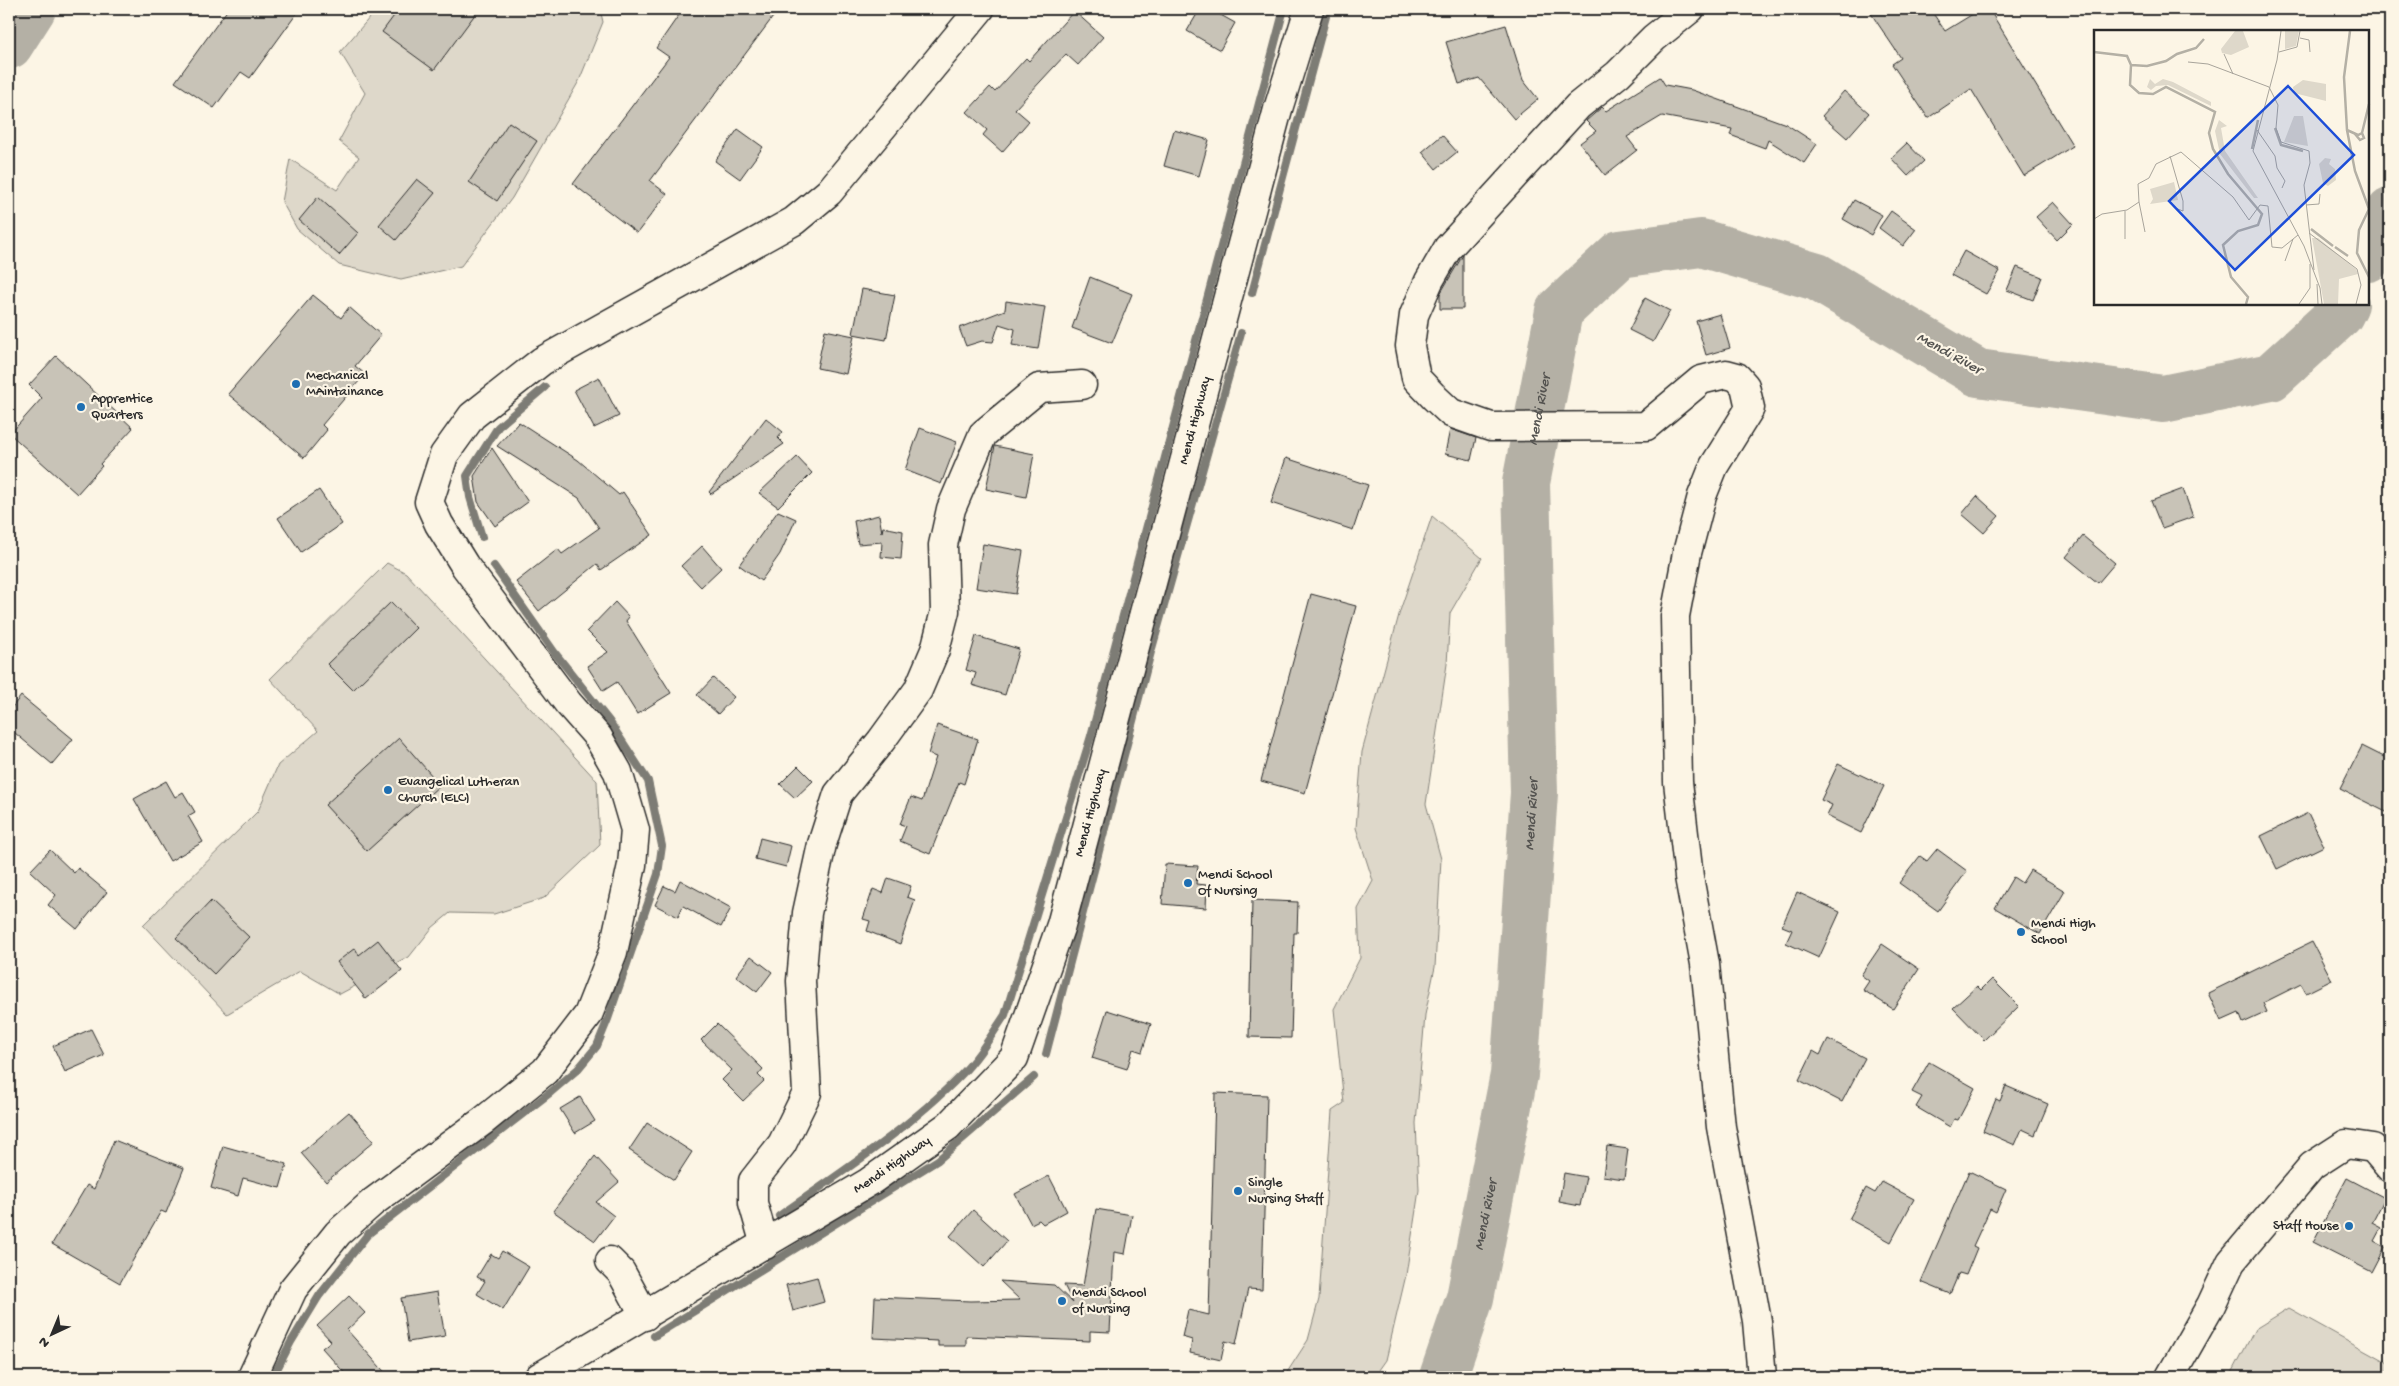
<svg xmlns="http://www.w3.org/2000/svg" width="2399" height="1386" font-family="'Gochi Hand',sans-serif">
<rect width="100%" height="100%" fill="#fcf5e5"/>
<filter id="ink" filterUnits="userSpaceOnUse"><feTurbulence type="fractalNoise" baseFrequency=".02" numOctaves="2"/><feDisplacementMap in="SourceGraphic" scale="10" xChannelSelector="R" yChannelSelector="G"/><feConvolveMatrix kernelMatrix="1 2 1 2 8 2 1 2 1" color-interpolation-filters="sRGB"/></filter>
<g filter="url(#ink)">
<g fill="#ded8ca" stroke="#84827a">
<polygon points="377,9 600,9 603,22 579,81 512,198 461,266 401,280 339,265 297,229 282,202 290,159 337,190 359,157 339,141 365,93 340,52"/>
<polygon points="1432,516 1482,558 1450,613 1447,664 1426,804 1441,859 1435,967 1425,1015 1416,1123 1419,1190 1406,1275 1386,1360 1374,1377 1284,1377 1308,1340 1319,1299 1332,1111 1344,1103 1334,1009 1360,958 1358,909 1373,881 1356,828 1362,752 1400,611"/>
<polygon points="387,563 406,573 597,781 600,845 544,898 494,914 450,913 432,928 409,957 340,994 300,971 227,1014 143,925 258,811 278,765 318,731 270,679"/>
<polygon points="2289,1308 2390,1364 2390,1377 2230,1377 2255,1329"/>
</g>
<g fill="none" stroke-linecap="round" stroke-linejoin="round">
<g stroke="#7d7b74" stroke-width="8">
<polyline points="1252,293 1328,9"/>
<polyline points="482,537 470,497 467,476 498,427 545,387"/>
<polyline points="1046,1054 1151,652 1241,333"/>
<path d="M 779,1216 C 839,1174 908,1129 960,1076 C 978,1058 991,1036 1005,1015 L 1091,736 L 1284,9"/>
<polyline points="654,1336 938,1160 1034,1077"/>
<polyline points="273,1377 291,1342 319,1296 368,1234 551,1092 578,1069 597,1046 608,1019 658,874 662,846 648,781 609,721 555,653 494,566"/>
</g>
<g stroke="#b4b0a5" stroke-width="48">
<polyline points="9,45 32,9"/>
<polyline points="2368,258 2390,212"/>
<path id="s1" d="M 1443,1377 L 1470,1298 L 1514,1075 L 1534,793 L 1526,483 L 1559,311 L 1620,254 L 1701,243 L 1817,277 L 1978,373 L 2163,399 L 2271,377 L 2340,314 L 2345,304"/>
</g>
</g>
<g fill="#c8c3b7" stroke="#2b2b2b">
<polygon points="228,9 300,9 250,78 241,72 214,108 175,82"/>
<polygon points="399,9 479,9 434,70 382,32"/>
<polygon points="683,9 779,9 650,181 667,194 637,233 573,184 669,57 656,48"/>
<polygon points="1200,9 1210,9 1235,23 1220,50 1187,31"/>
<polygon points="1868,9 1930,9 1945,31 1981,9 1989,9 2073,146 2024,176 1971,89 1928,118 1892,64 1901,58"/>
<polygon points="1074,11 1103,37 1078,65 1066,54 1015,109 1029,121 1002,152 983,135 987,130 967,112 990,87 995,92 1026,58 1029,61"/>
<polygon points="1506,25 1523,80 1538,99 1514,119 1479,78 1459,84 1446,42"/>
<polygon points="1660,77 1665,85 1692,90 1786,124 1817,144 1804,163 1768,140 1765,148 1730,135 1732,129 1662,116 1627,137 1637,150 1605,175 1580,143 1596,131 1586,121 1602,107 1606,111"/>
<polygon points="1844,91 1869,113 1847,138 1822,116"/>
<polygon points="509,122 537,141 497,201 469,182"/>
<polygon points="738,129 763,147 740,179 715,161"/>
<polygon points="1174,130 1209,140 1199,176 1164,166"/>
<polygon points="1442,135 1457,152 1436,169 1422,152"/>
<polygon points="1907,143 1924,161 1908,176 1891,158"/>
<polygon points="417,179 435,193 396,240 379,225"/>
<polygon points="318,197 358,233 339,255 299,220"/>
<polygon points="1854,200 1882,215 1871,235 1843,219"/>
<polygon points="2053,202 2073,224 2057,240 2036,217"/>
<polygon points="1891,211 1916,229 1903,246 1879,228"/>
<polygon points="1964,251 2000,271 1986,294 1951,275"/>
<polygon points="1463,255 1463,309 1440,309 1440,294"/>
<polygon points="2017,267 2042,277 2033,300 2007,290"/>
<polygon points="1090,277 1132,294 1112,343 1072,328"/>
<polygon points="862,289 895,295 886,340 853,334"/>
<polygon points="313,295 341,318 349,307 381,335 355,366 365,374 322,425 327,430 304,458 228,394"/>
<polygon points="1645,298 1670,311 1653,342 1629,330"/>
<polygon points="1006,301 1045,307 1038,349 1012,345 1015,329 999,324 993,342 982,341 966,346 959,328 1005,310"/>
<polygon points="1720,314 1730,348 1706,355 1696,321"/>
<polygon points="825,330 854,336 846,374 817,368"/>
<polygon points="56,356 133,428 100,464 102,466 77,494 10,434 42,398 29,385"/>
<polygon points="599,377 619,416 594,428 574,390"/>
<polygon points="766,418 783,432 778,438 784,444 711,494 709,492"/>
<polygon points="519,422 578,460 619,495 623,492 652,535 601,570 597,564 539,611 516,582 558,549 562,554 599,528 579,498 497,446"/>
<polygon points="920,428 957,442 941,484 905,470"/>
<polygon points="1450,429 1476,438 1471,460 1445,454"/>
<polygon points="995,446 1034,454 1026,497 986,489"/>
<polygon points="492,448 528,502 495,526 478,502 474,476"/>
<polygon points="797,457 812,473 778,507 759,493"/>
<polygon points="1286,458 1368,485 1353,530 1271,503"/>
<polygon points="2183,489 2193,517 2162,528 2151,501"/>
<polygon points="319,490 342,524 301,552 278,518"/>
<polygon points="1977,496 1999,516 1984,533 1962,514"/>
<polygon points="778,511 796,519 780,554 761,581 739,565"/>
<polygon points="879,515 882,532 883,527 903,531 901,559 881,557 882,542 858,544 854,521"/>
<polygon points="2083,536 2115,563 2098,583 2066,557"/>
<polygon points="983,544 1023,551 1016,594 976,588"/>
<polygon points="702,546 721,568 701,587 681,566"/>
<polygon points="1311,594 1356,606 1305,793 1261,781"/>
<polygon points="391,602 416,628 353,690 327,664"/>
<polygon points="615,602 629,617 626,621 671,693 637,714 617,682 603,691 587,666 608,652 587,631"/>
<polygon points="976,636 1019,649 1005,695 972,685 976,673 966,670"/>
<polygon points="713,678 734,697 718,714 697,695"/>
<polygon points="21,696 73,739 52,764 9,728 9,711"/>
<polygon points="937,725 978,739 964,784 959,782 930,854 900,841 906,826 900,824 911,797 922,801 936,757 928,754"/>
<polygon points="399,738 440,785 367,851 325,805"/>
<polygon points="2362,746 2390,760 2390,814 2340,789"/>
<polygon points="1838,764 1884,786 1861,833 1827,816 1832,805 1821,800"/>
<polygon points="798,766 813,781 795,798 780,784"/>
<polygon points="166,781 175,797 183,792 195,812 188,816 203,842 170,861 134,799"/>
<polygon points="2308,813 2324,846 2277,869 2261,836"/>
<polygon points="760,838 791,846 786,867 755,859"/>
<polygon points="1937,849 1967,871 1938,911 1899,883 1920,856 1927,861"/>
<polygon points="50,850 74,873 78,868 107,892 77,929 48,905 56,895 30,871"/>
<polygon points="1165,864 1198,866 1196,884 1207,885 1206,908 1162,904"/>
<polygon points="2030,870 2065,891 2040,934 1995,908 2013,877 2022,883"/>
<polygon points="888,878 911,886 907,897 915,900 900,944 867,931 870,921 863,919 873,889 883,893"/>
<polygon points="680,880 731,908 721,927 683,906 678,917 655,905 664,886 675,891"/>
<polygon points="1797,892 1840,912 1819,958 1786,943 1792,930 1782,926"/>
<polygon points="1252,900 1298,902 1297,933 1294,933 1291,1038 1249,1037"/>
<polygon points="211,901 249,937 214,974 176,938"/>
<polygon points="378,940 402,971 366,999 337,962 355,948 359,955"/>
<polygon points="2312,942 2332,980 2306,993 2301,984 2263,1003 2267,1012 2243,1023 2239,1013 2221,1021 2208,993"/>
<polygon points="1882,944 1919,969 1893,1009 1863,990 1869,981 1861,975"/>
<polygon points="751,956 772,972 757,992 736,976"/>
<polygon points="1992,979 2019,1006 1984,1040 1953,1008 1977,986 1981,990"/>
<polygon points="1107,1010 1151,1024 1142,1052 1133,1049 1127,1069 1092,1058"/>
<polygon points="717,1024 763,1069 758,1075 764,1081 743,1101 722,1080 732,1070 701,1040"/>
<polygon points="91,1029 104,1055 65,1072 53,1046"/>
<polygon points="1828,1039 1865,1058 1842,1102 1799,1080 1813,1051 1820,1055"/>
<polygon points="1929,1062 1975,1088 1958,1120 1954,1119 1950,1127 1916,1107 1922,1097 1912,1092"/>
<polygon points="2006,1086 2048,1104 2035,1135 2022,1129 2015,1145 1983,1131 1996,1099 2000,1101"/>
<polygon points="1215,1093 1267,1095 1262,1290 1248,1289 1236,1344 1225,1341 1221,1360 1190,1353 1192,1340 1182,1337 1188,1310 1209,1315"/>
<polygon points="580,1097 595,1121 575,1133 560,1109"/>
<polygon points="349,1112 374,1141 326,1182 301,1153"/>
<polygon points="647,1123 692,1152 674,1180 629,1150"/>
<polygon points="114,1140 184,1168 166,1213 161,1211 120,1283 52,1244 87,1185 94,1189"/>
<polygon points="223,1146 287,1164 280,1188 243,1178 238,1196 211,1188"/>
<polygon points="1607,1146 1628,1149 1624,1179 1603,1176"/>
<polygon points="595,1156 619,1182 596,1202 614,1216 595,1241 553,1211"/>
<polygon points="1969,1171 2006,1189 1996,1212 1990,1209 1973,1246 1977,1248 1966,1275 1959,1273 1950,1294 1921,1282"/>
<polygon points="1564,1173 1586,1177 1580,1206 1559,1202"/>
<polygon points="1049,1176 1067,1211 1043,1224 1039,1220 1031,1224 1015,1194"/>
<polygon points="2347,1178 2385,1198 2372,1223 2381,1228 2374,1241 2385,1247 2372,1272 2313,1242"/>
<polygon points="1882,1182 1914,1199 1891,1242 1849,1219 1866,1188 1875,1193"/>
<polygon points="1096,1209 1132,1215 1125,1254 1114,1252 1110,1332 1090,1331 1090,1341 966,1336 966,1346 938,1346 938,1341 873,1338 875,1297 970,1301 1020,1300 1000,1281 1054,1285 1073,1303 1064,1285 1083,1286"/>
<polygon points="973,1210 1007,1241 984,1267 950,1236"/>
<polygon points="502,1251 529,1267 503,1310 477,1294 485,1281 477,1277 491,1254 498,1258"/>
<polygon points="817,1277 824,1302 793,1311 786,1285"/>
<polygon points="437,1292 445,1336 408,1342 401,1298"/>
<polygon points="349,1296 365,1313 347,1330 389,1377 348,1377 322,1348 331,1341 317,1326"/>
</g>
<g fill="none" stroke-linecap="round" stroke-linejoin="round">
<defs>
<g id="minor">
<polyline points="1690,9 1654,38 1618,74 1578,106 1448,248 1429,281 1414,315 1410,346 1416,378 1435,398 1451,413 1491,427 1646,426 1701,380 1726,374 1737,377 1745,386 1750,408 1714,466 1702,496 1687,553 1675,616 1678,782 1689,877 1705,964 1721,1127 1757,1321 1762,1377"/>
<polyline points="765,1245 753,1203 753,1181 782,1144 807,1093 801,981 807,913 822,844 838,794 881,741 918,690 935,650 945,611 943,545 951,509 983,434 1039,388 1082,385"/>
<polyline points="610,1261 621,1272 645,1316"/>
<polyline points="252,1377 293,1289 338,1233 373,1202 483,1121 545,1071 588,1015 613,952 632,865 635,830 618,772 598,737 568,703 465,566 439,524 429,502 444,455 472,416 542,361 794,221 829,192 980,9"/>
<polyline points="2170,1377 2211,1305 2231,1262 2312,1166 2346,1144 2373,1148 2390,1168"/>
</g>
<g id="major">
<path id="s2" d="M 539,1377 L 869,1182 L 948,1126 L 1014,1058 L 1061,925 L 1278,109 L 1309,9"/>
</g>
</defs>
<use href="#minor" stroke="#2b2b2b" stroke-width="31"/>
<use href="#major" stroke="#2b2b2b" stroke-width="31"/>
<use href="#minor" stroke="#fcf5e5" stroke-width="28"/>
<use href="#major" stroke="#fcf5e5" stroke-width="28"/>
</g>
</g>
<g fill="#1f6fb2" stroke="#fcf5e5" stroke-width="2">
<circle cx="296" cy="384" r="5"/>
<circle cx="81" cy="407" r="5"/>
<circle cx="388" cy="790" r="5"/>
<circle cx="1188" cy="883" r="5"/>
<circle cx="2021" cy="932" r="5"/>
<circle cx="1238" cy="1191" r="5"/>
<circle cx="2349" cy="1226" r="5"/>
<circle cx="1062" cy="1301" r="5"/>
</g>
<g text-anchor="middle" dominant-baseline="central" stroke-width="4.5" stroke-linejoin="round" paint-order="stroke">
<g font-size="14" fill="#2b2b2b" stroke="#fcf5e5" text-anchor="start">
<text x="306" y="376">Mechanical<tspan x="306" dy="16">MAintainance</tspan></text>
<text x="91" y="399">Apprentice<tspan x="91" dy="16">Quarters</tspan></text>
<text x="398" y="782">Evangelical Lutheran<tspan x="398" dy="16">Church (ELC)</tspan></text>
<text x="1198" y="875">Mendi School<tspan x="1198" dy="16">Of Nursing</tspan></text>
<text x="2031" y="924">Mendi High<tspan x="2031" dy="16">School</tspan></text>
<text x="1248" y="1183">Single<tspan x="1248" dy="16">Nursing Staff</tspan></text>
<text x="2339" y="1226" text-anchor="end">Staff House</text>
<text x="1072" y="1293">Mendi School<tspan x="1072" dy="16">of Nursing</tspan></text>
</g>
<g font-size="14" fill="#2b2b2b" stroke="#fcf5e5">
<text stroke="none"><textPath href="#s2" startOffset="1238">Mendi Highway</textPath></text>
<text stroke="none"><textPath href="#s2" startOffset="832">Mendi Highway</textPath></text>
<text stroke="none"><textPath href="#s2" startOffset="412">Mendi Highway</textPath></text>
</g>
<g font-size="15" font-style="italic" fill="#545350" stroke="#fcf5e5">
<text transform="translate(1949 354) rotate(29)">Mendi River</text>
<text stroke="none"><textPath href="#s1" startOffset="978">Mendi River</textPath></text>
<text stroke="none"><textPath href="#s1" startOffset="572">Mendi River</textPath></text>
<text stroke="none"><textPath href="#s1" startOffset="168">Mendi River</textPath></text>
</g>
</g>
<g transform="translate(2094 30)">
<rect width="275" height="275" fill="#fcf5e5"/>
<path d="M 141,1 L 149,1 L 155,17 L 137,25 L 128,23 L 127,19 ZM 191,1 L 205,1 L 202,16 L 191,19 ZM 56,49 L 61,54 L 69,49 L 79,52 L 117,72 L 117,76 L 74,55 L 62,56 L 57,60 L 53,57 ZM 209,50 L 232,54 L 232,71 L 200,63 L 199,57 ZM 200,86 L 209,86 L 214,116 L 190,112 ZM 125,90 L 133,96 L 127,98 L 131,121 L 164,168 L 160,168 L 126,124 L 121,101 ZM 231,128 L 237,129 L 235,134 L 241,139 L 242,150 L 234,156 L 229,153 L 225,134 ZM 80,152 L 84,170 L 56,174 L 59,169 L 56,159 ZM 218,208 L 224,208 L 262,239 L 264,244 L 245,249 L 244,274 L 230,274 Z" fill="#ded8ca"/>
<path fill="none" stroke="#b4b0a5" stroke-width="2.5" d="M 256,1 L 250,47 L 253,100 L 261,141 L 275,179 L 265,200 L 263,223 L 275,247M 0,22 L 33,26 L 37,35 L 36,55 L 45,63 L 59,64 L 72,57 L 121,82 L 115,103 L 119,119 L 134,144 L 168,184 L 164,195 L 144,201 L 129,215 L 137,247 L 154,267 L 152,274M 37,35 L 53,36 L 72,31 L 83,24 L 102,18 L 110,9M 181,98 L 187,115 L 209,121M 253,100 L 264,105 L 268,103 L 275,74M 261,104 L 266,110 L 270,108 L 268,103M 158,119 L 164,90M 217,199 L 239,216M 241,217 L 254,226"/>
<path fill="none" stroke="#a8a49b" stroke-width="1" d="M 187,1 L 183,30 L 159,121 L 210,216 L 226,258 L 228,274M 206,8 L 215,10 L 216,22M 185,22 L 203,17 L 206,1M 130,24 L 139,44M 94,32 L 114,34 L 175,57 L 184,75 L 182,98 L 187,112 L 215,121 L 216,133 L 210,155 L 220,240M 163,100 L 181,126 L 183,138 L 191,151 L 188,158M 76,126 L 89,171 L 89,181 L 81,178M 45,172 L 51,202M 212,175 L 225,174 L 226,164M 0,189 L 8,184 L 33,180 L 45,172 L 44,154 L 55,148 L 62,134 L 87,122 L 139,167 L 155,190 L 166,175 L 174,176 L 178,217 L 188,218 L 204,205M 215,203 L 263,239 L 267,255 L 262,274M 31,209 L 31,181M 191,231 L 199,209M 223,254 L 224,274M 205,274 L 216,258 L 216,234"/>
<path fill="#1d4ed8" fill-opacity="0.15" stroke="#1d4ed8" stroke-width="2.5" d="M 194,56 L 260,125 L 141,240 L 75,171 Z"/>
<rect width="275" height="275" fill="none" stroke="#2b2b2b" stroke-width="2.5"/>
</g>
<rect width="2399" height="1386" fill="none" stroke="#fcf5e5" stroke-width="30"/>
<rect x="15" y="15" width="2369" height="1356" fill="none" stroke="#2b2b2b" stroke-width="2" filter="url(#ink)"/>
<g transform="translate(52 1334) rotate(224)" stroke="#fcf5e5" stroke-width="4" paint-order="stroke">
<path d="M0-4L9 19L0 12L-9 19Z" fill="#2b2b2b"/>
<text y="-8" font-size="14" font-weight="bold" text-anchor="middle" fill="#2b2b2b">N</text>
</g>
</svg>
